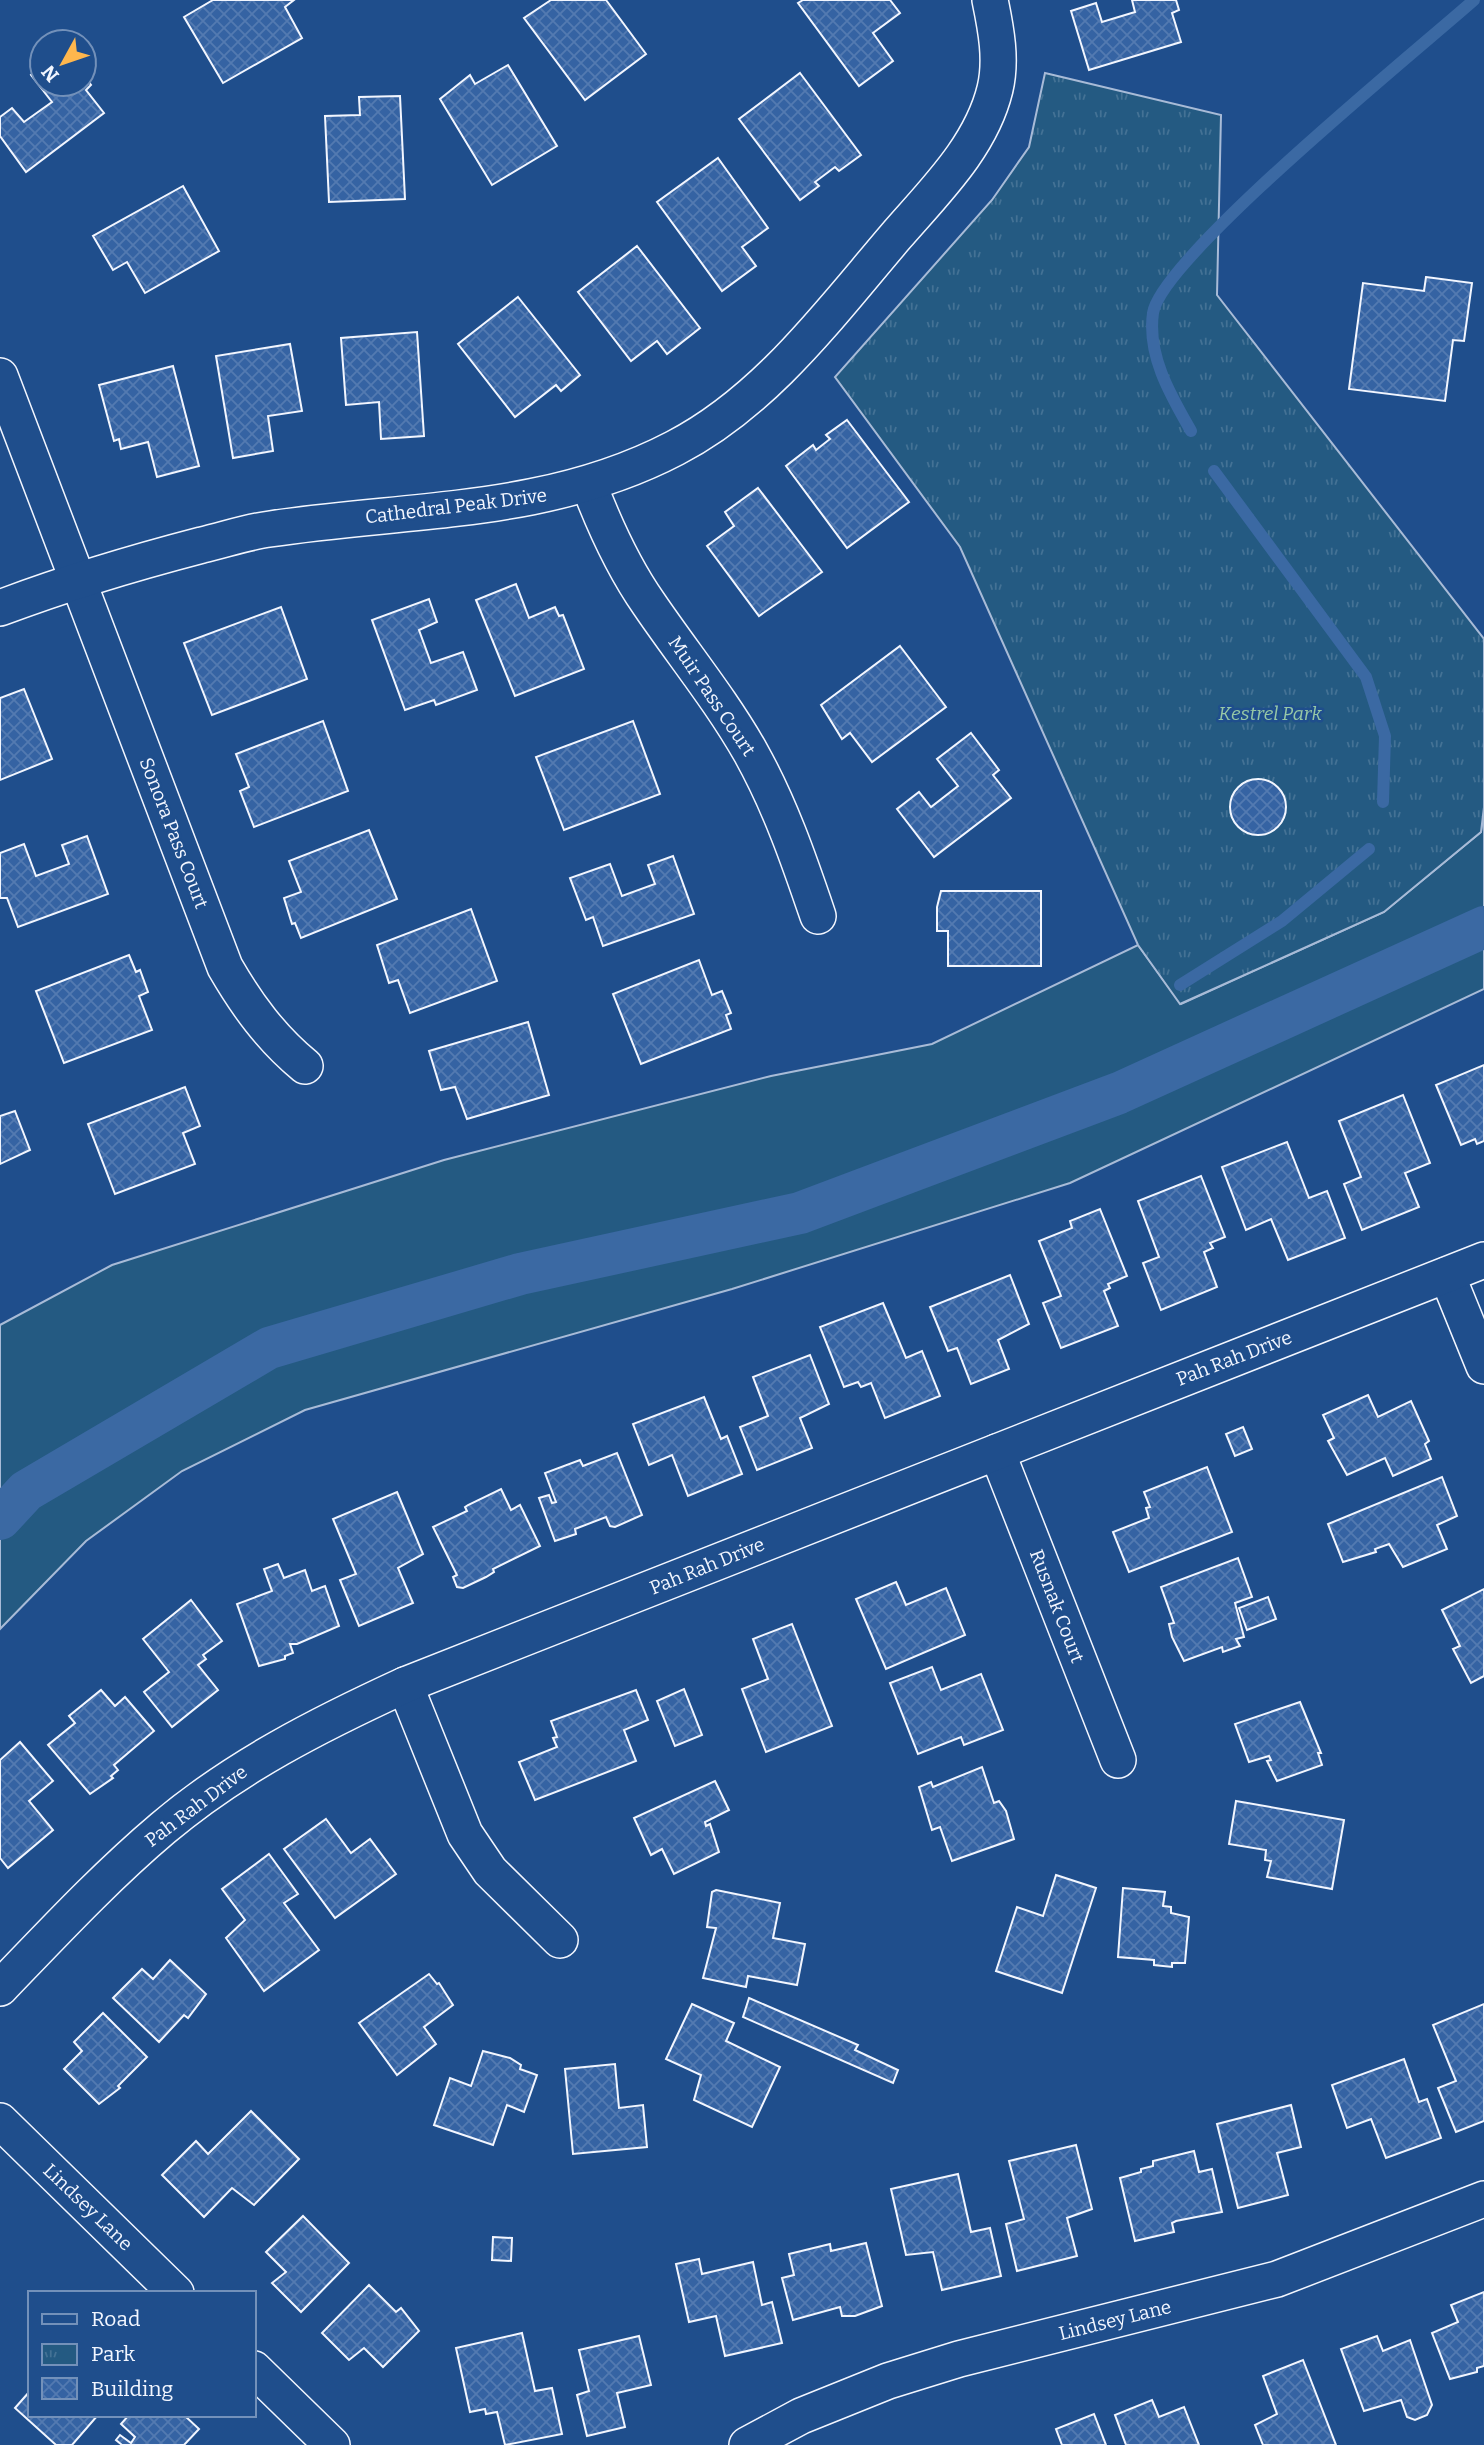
<svg xmlns="http://www.w3.org/2000/svg" width="1484" height="2445" font-family="Bitter,serif">
<defs>
<pattern id="park-tufts" width="24" height="20" patternUnits="userSpaceOnUse" patternTransform="scale(1.75)"><rect width="24" height="20" fill="#245a82"/><path d="M3 7l-1-3M5 7V3M7 7l1-3M15 17l-1-3M17 17v-4M19 17l1-3" fill="none" stroke="#447295"/></pattern>
<pattern id="building-cross-hatch" width="8" height="8" patternUnits="userSpaceOnUse" patternTransform="scale(1.75)"><rect width="8" height="8" fill="#3563a3"/><path d="M0 0l8 8M0 8l8-8" fill="none" stroke="#537ab1"/></pattern>
</defs>
<rect width="100%" height="100%" fill="#1f4e8c"/>
<polygon fill="#245a82" stroke="#a8bbd7" stroke-width="2" points="1484,807 1484,989 1070,1183 732,1289 305,1410 182,1471 86,1541 0,1629 0,1325 112,1265 444,1160 771,1076 932,1044 1138,945 1181,1004 1384,912 1481,832"/>
<polygon fill="url(#park-tufts)" stroke="#a8bbd7" stroke-width="2" points="1045,73 1221,115 1217,295 1484,639 1484,807 1481,832 1384,912 1180,1004 1138,945 960,547 835,377 992,200 1029,147"/>
<g fill="none" stroke-linecap="round" stroke-linejoin="round">
<g stroke="#3b69a3" stroke-width="12">
<path d="M 1191,431 C 1171,396 1147,356 1153,313 C 1161,258 1420,48 1474,0"/>
<polyline points="1214,471 1366,677 1385,736 1383,802"/>
<polyline points="1180,985 1282,921 1369,849"/>
</g>
<polyline stroke="#3b69a3" stroke-width="42" points="0,1519 26,1491 269,1348 520,1274 800,1213 1119,1093 1484,927"/>
</g>
<g fill="url(#building-cross-hatch)" stroke="#f2f6ff" stroke-width="2">
<polygon points="213,0 294,0 285,7 302,38 223,83 184,17"/>
<polygon points="551,0 606,0 646,54 585,100 524,18"/>
<polygon points="803,0 890,0 900,13 873,33 893,61 859,86 798,3"/>
<polygon points="1132,0 1176,0 1179,10 1172,13 1181,42 1089,70 1071,11 1096,3 1102,22 1135,12"/>
<polygon points="508,65 557,146 492,185 440,99 470,75 475,84"/>
<polygon points="42,66 42,84 84,84 84,76 91,85 86,90 104,113 26,172 0,136 0,117 12,108 24,122 52,102 31,75"/>
<polygon points="800,73 861,155 839,171 835,167 815,182 819,186 800,200 739,119"/>
<polygon points="400,96 405,199 329,202 325,116 360,115 359,97"/>
<polygon points="718,158 768,228 742,247 756,266 722,291 657,202"/>
<polygon points="183,186 219,251 145,293 127,262 113,270 93,236"/>
<polygon points="637,246 700,328 667,354 657,341 631,361 578,292"/>
<polygon points="1426,277 1472,283 1464,341 1453,340 1445,401 1349,389 1363,283 1424,291"/>
<polygon points="518,297 580,375 561,391 556,385 515,417 458,344"/>
<polygon points="417,332 424,436 381,439 379,402 346,405 341,338"/>
<polygon points="290,344 302,411 268,416 273,451 233,458 216,356"/>
<polygon points="173,366 199,466 157,477 148,442 121,449 119,439 114,441 99,385"/>
<polygon points="847,420 909,502 847,548 786,466 813,445 816,450 830,439 826,435"/>
<polygon points="758,488 822,572 759,616 707,546 734,526 725,512"/>
<polygon points="516,584 529,618 555,607 559,616 563,615 584,669 515,696 476,600"/>
<polygon points="429,599 437,622 419,630 431,663 463,652 477,690 436,705 434,700 405,710 372,620"/>
<polygon points="281,607 307,679 212,715 184,643"/>
<polygon points="900,646 946,707 872,762 850,733 842,739 821,705"/>
<polygon points="24,689 52,759 0,780 0,698"/>
<polygon points="323,721 348,791 254,827 240,791 249,787 236,754"/>
<polygon points="633,721 660,794 564,830 536,757"/>
<polygon points="971,733 999,770 993,775 1011,798 934,857 897,809 919,792 931,807 958,786 937,759"/>
<circle cx="1258" cy="807" r="28"/>
<polygon points="369,830 397,899 301,938 295,923 292,924 284,898 301,892 289,861"/>
<polygon points="87,836 108,894 18,927 7,898 0,898 0,853 24,844 36,876 69,864 62,845"/>
<polygon points="673,856 694,914 603,946 593,917 586,920 570,878 610,864 622,896 655,884 648,865"/>
<polygon points="941,891 1041,891 1041,966 948,966 948,931 937,931 937,907"/>
<polygon points="471,909 497,981 410,1013 398,980 389,983 377,945"/>
<polygon points="129,955 136,972 140,970 148,992 139,996 152,1030 64,1063 36,991"/>
<polygon points="699,960 712,995 722,991 731,1013 726,1015 731,1029 641,1064 613,994"/>
<polygon points="528,1022 549,1095 467,1119 455,1087 441,1090 429,1051"/>
<polygon points="1484,1065 1484,1141 1477,1144 1475,1139 1461,1145 1436,1085"/>
<polygon points="185,1087 200,1126 183,1133 195,1164 115,1194 88,1124"/>
<polygon points="1403,1095 1430,1163 1405,1173 1419,1207 1362,1230 1344,1184 1361,1177 1339,1121"/>
<polygon points="15,1111 30,1150 0,1164 0,1116"/>
<polygon points="1287,1142 1309,1198 1327,1191 1345,1238 1288,1260 1271,1219 1246,1230 1222,1167"/>
<polygon points="1201,1176 1225,1237 1210,1243 1213,1248 1204,1252 1217,1287 1161,1310 1143,1263 1159,1257 1138,1201"/>
<polygon points="1100,1209 1127,1276 1108,1284 1110,1288 1104,1291 1118,1326 1061,1348 1043,1303 1061,1296 1039,1241 1072,1228 1070,1221"/>
<polygon points="1010,1275 1029,1324 998,1340 1009,1369 971,1384 957,1348 948,1351 930,1307"/>
<polygon points="883,1303 906,1358 922,1351 940,1396 885,1418 871,1383 861,1387 858,1382 844,1387 820,1327"/>
<polygon points="810,1355 829,1404 800,1418 812,1448 757,1470 740,1427 768,1416 753,1377"/>
<polygon points="1368,1395 1378,1417 1411,1401 1429,1441 1425,1444 1431,1459 1393,1476 1385,1458 1347,1475 1328,1441 1334,1438 1323,1415"/>
<polygon points="704,1397 721,1439 727,1436 742,1474 688,1496 672,1455 649,1465 633,1424"/>
<polygon points="1243,1427 1252,1449 1235,1456 1226,1434"/>
<polygon points="617,1453 642,1515 615,1527 610,1526 606,1517 575,1529 576,1534 555,1541 539,1498 549,1495 552,1503 556,1502 545,1473 580,1460 583,1466"/>
<polygon points="1207,1467 1232,1532 1129,1572 1113,1532 1149,1518 1146,1508 1150,1507 1144,1492"/>
<polygon points="1442,1477 1457,1516 1437,1525 1447,1549 1403,1567 1389,1544 1375,1549 1376,1552 1343,1562 1328,1524"/>
<polygon points="501,1489 511,1510 520,1505 540,1546 493,1569 494,1572 486,1577 463,1588 457,1587 453,1577 457,1575 433,1527 467,1511 465,1507 468,1505"/>
<polygon points="397,1492 423,1554 398,1568 413,1603 359,1626 340,1580 356,1574 333,1519"/>
<polygon points="1238,1558 1252,1597 1235,1603 1244,1637 1236,1639 1240,1646 1223,1652 1222,1647 1184,1661 1172,1637 1169,1624 1174,1623 1161,1587"/>
<polygon points="278,1564 284,1578 305,1570 312,1591 325,1586 339,1626 297,1644 290,1644 293,1653 285,1656 285,1659 259,1666 237,1604 272,1591 264,1569"/>
<polygon points="896,1582 906,1605 946,1588 965,1635 886,1669 856,1599"/>
<polygon points="1484,1589 1484,1676 1471,1683 1453,1649 1460,1646 1442,1610"/>
<polygon points="1268,1597 1276,1619 1247,1630 1239,1608"/>
<polygon points="191,1600 222,1641 203,1655 206,1659 198,1665 218,1690 172,1727 144,1692 169,1672 143,1639"/>
<polygon points="792,1624 832,1726 766,1752 742,1689 768,1679 753,1639"/>
<polygon points="932,1667 941,1690 981,1674 1003,1730 964,1745 961,1737 918,1754 890,1683"/>
<polygon points="684,1689 702,1735 675,1746 657,1701"/>
<polygon points="101,1690 115,1706 125,1697 154,1731 114,1765 118,1770 111,1776 113,1778 90,1794 48,1745 75,1723 69,1716"/>
<polygon points="636,1690 648,1720 624,1730 636,1761 535,1800 519,1762 557,1747 553,1738 557,1737 551,1721"/>
<polygon points="1300,1702 1321,1753 1318,1753 1322,1765 1277,1781 1267,1761 1271,1760 1269,1756 1249,1762 1235,1724"/>
<polygon points="20,1742 53,1781 29,1801 53,1830 8,1868 0,1858 0,1760"/>
<polygon points="982,1767 994,1803 999,1801 1006,1811 1014,1839 952,1861 940,1827 932,1830 919,1787 931,1782 933,1787"/>
<polygon points="715,1781 729,1810 705,1822 706,1826 710,1824 719,1852 674,1874 662,1849 651,1855 634,1818"/>
<polygon points="1236,1801 1344,1820 1332,1889 1267,1877 1271,1861 1265,1860 1266,1850 1229,1844"/>
<polygon points="326,1819 351,1853 370,1839 396,1874 335,1918 284,1849"/>
<polygon points="269,1854 298,1894 284,1903 319,1950 264,1991 226,1938 245,1920 222,1889"/>
<polygon points="1056,1875 1096,1888 1062,1993 996,1971 1017,1907 1043,1916"/>
<polygon points="1123,1888 1165,1892 1163,1906 1171,1907 1171,1913 1189,1917 1185,1963 1172,1963 1172,1967 1154,1965 1154,1960 1118,1957"/>
<polygon points="716,1890 780,1903 773,1938 805,1944 797,1985 748,1976 746,1987 703,1978 716,1928 707,1927 712,1892"/>
<polygon points="170,1960 206,1994 188,2018 184,2015 159,2042 113,1998 142,1969 153,1979"/>
<polygon points="429,1974 437,1984 439,1983 453,2005 424,2027 436,2044 397,2075 359,2023"/>
<polygon points="749,1998 858,2045 855,2050 898,2070 893,2083 743,2017"/>
<polygon points="692,2004 734,2023 726,2041 780,2067 752,2127 694,2100 701,2075 666,2059"/>
<polygon points="1484,2004 1484,2121 1456,2132 1438,2088 1456,2081 1433,2025"/>
<polygon points="103,2013 147,2057 118,2086 120,2088 99,2104 64,2069 82,2051 74,2042"/>
<polygon points="483,2051 510,2058 521,2065 520,2069 537,2075 524,2112 507,2105 493,2145 434,2125 450,2078 471,2086"/>
<polygon points="1404,2059 1419,2102 1427,2099 1441,2138 1386,2158 1371,2119 1347,2128 1332,2085"/>
<polygon points="615,2064 619,2108 643,2105 647,2147 573,2154 565,2069"/>
<polygon points="1291,2105 1301,2147 1277,2153 1288,2195 1238,2208 1217,2124"/>
<polygon points="251,2111 299,2159 254,2205 232,2188 204,2217 162,2175 196,2141 208,2154"/>
<polygon points="1076,2145 1092,2209 1067,2218 1077,2256 1017,2271 1006,2224 1024,2219 1009,2161"/>
<polygon points="1194,2151 1199,2172 1212,2169 1222,2212 1176,2221 1172,2223 1174,2232 1135,2241 1120,2178 1141,2172 1141,2169 1153,2166 1153,2161"/>
<polygon points="958,2174 971,2232 990,2228 1001,2276 942,2290 933,2252 906,2255 891,2189"/>
<polygon points="303,2216 349,2263 301,2312 272,2283 286,2272 266,2252"/>
<polygon points="493,2237 512,2238 511,2261 492,2260"/>
<polygon points="866,2243 882,2306 855,2316 842,2316 840,2307 793,2320 782,2278 794,2275 789,2254 830,2244 831,2251"/>
<polygon points="699,2259 702,2274 753,2262 762,2305 772,2302 782,2343 725,2356 716,2316 689,2322 676,2264"/>
<polygon points="369,2285 396,2312 401,2308 419,2331 383,2367 364,2348 349,2360 322,2333"/>
<polygon points="1484,2292 1484,2366 1477,2368 1477,2372 1450,2379 1432,2333 1458,2322 1451,2305"/>
<polygon points="522,2333 535,2391 552,2388 562,2434 505,2445 497,2412 486,2414 485,2409 470,2412 456,2348"/>
<polygon points="639,2336 651,2385 617,2393 625,2427 587,2436 577,2395 589,2391 579,2350"/>
<polygon points="1377,2336 1383,2351 1410,2340 1432,2405 1427,2415 1415,2420 1407,2417 1401,2400 1364,2411 1341,2349"/>
<polygon points="1303,2360 1336,2445 1263,2445 1255,2425 1277,2414 1263,2376"/>
<polygon points="30,2391 30,2415 98,2415 72,2445 56,2445 15,2408"/>
<polygon points="1152,2400 1159,2417 1184,2407 1199,2445 1126,2445 1115,2415"/>
<polygon points="1094,2414 1106,2445 1062,2445 1056,2429"/>
<polygon points="129,2415 184,2415 199,2429 184,2445 122,2445 116,2440 120,2435 131,2443 135,2437 121,2424"/>
</g>
<g fill="none" stroke-linecap="round" stroke-linejoin="round">
<defs>
<g id="street">
<path d="M 0,376 L 225,967 C 247,1005 271,1038 305,1066"/>
<path d="M 589,485 C 605,527 623,567 649,604 C 683,654 721,700 751,753 C 780,805 799,860 818,916"/>
<path d="M 0,608 C 66,583 133,563 202,545 C 224,540 247,532 270,529 C 410,508 547,515 675,448 C 766,401 831,312 896,236 C 934,192 981,147 995,89 C 1002,60 996,29 990,0"/>
<polyline points="1447,1275 1484,1366"/>
<polyline points="997,1452 1118,1760"/>
<polyline points="405,1685 465,1834 490,1871 560,1940"/>
<path d="M 0,1988 C 53,1933 105,1877 163,1828 C 235,1767 320,1724 405,1685 L 1484,1260"/>
<polyline points="0,2121 176,2293"/>
<polyline points="254,2369 332,2445"/>
<polyline points="747,2445 801,2416 888,2381 959,2359 1277,2279 1484,2199"/>
</g>
</defs>
<use href="#street" stroke="#f2f6ff" stroke-width="38"/>
<use href="#street" stroke="#1f4e8c" stroke-width="35"/>
</g>
<g text-anchor="middle" dominant-baseline="central" stroke-width="5" stroke-linejoin="round" paint-order="stroke">
<g font-size="19" fill="#f2f6ff" stroke="#1f4e8c">
<text transform="translate(456 506) rotate(-7)">Cathedral Peak Drive</text>
<text transform="translate(712 696) rotate(56)">Muir Pass Court</text>
<text transform="translate(174 833) rotate(69)">Sonora Pass Court</text>
<text transform="translate(1234 1358) rotate(-21)">Pah Rah Drive</text>
<text transform="translate(707 1566) rotate(-22)">Pah Rah Drive</text>
<text transform="translate(1057 1606) rotate(69)">Rusnak Court</text>
<text transform="translate(196 1806) rotate(-37)">Pah Rah Drive</text>
<text transform="translate(88 2207) rotate(44)">Lindsey Lane</text>
<text transform="translate(1115 2320) rotate(-14)">Lindsey Lane</text>
</g>
<g font-size="19" font-style="italic" fill="#97c8a6" stroke="#1f4e8c">
<text x="1270" y="713">Kestrel Park</text>
</g>
</g>
<rect x="28" y="2291" width="228" height="126" fill="#1f4e8c" stroke="#7391ba" stroke-width="2"/>
<rect x="42" y="2314" width="35" height="10" fill="#1f4e8c" stroke="#7391ba" stroke-width="2"/>
<text x="91" y="2326" font-size="21" fill="#f2f6ff">Road</text>
<rect x="42" y="2344" width="35" height="21" fill="url(#park-tufts)" stroke="#7391ba" stroke-width="2"/>
<text x="91" y="2361" font-size="21" fill="#f2f6ff">Park</text>
<rect x="42" y="2378" width="35" height="21" fill="url(#building-cross-hatch)" stroke="#7391ba" stroke-width="2"/>
<text x="91" y="2396" font-size="21" fill="#f2f6ff">Building</text>
<g transform="translate(63 63) rotate(230)"><circle r="33" fill="#1f4e8c" stroke="#7391ba" stroke-width="2"/>
<path d="M0-5L12 26L0 18L-12 26Z" fill="#ffb74d"/>
<text y="-10" font-size="19" font-weight="bold" text-anchor="middle" fill="#f2f6ff">N</text>
</g>
</svg>
